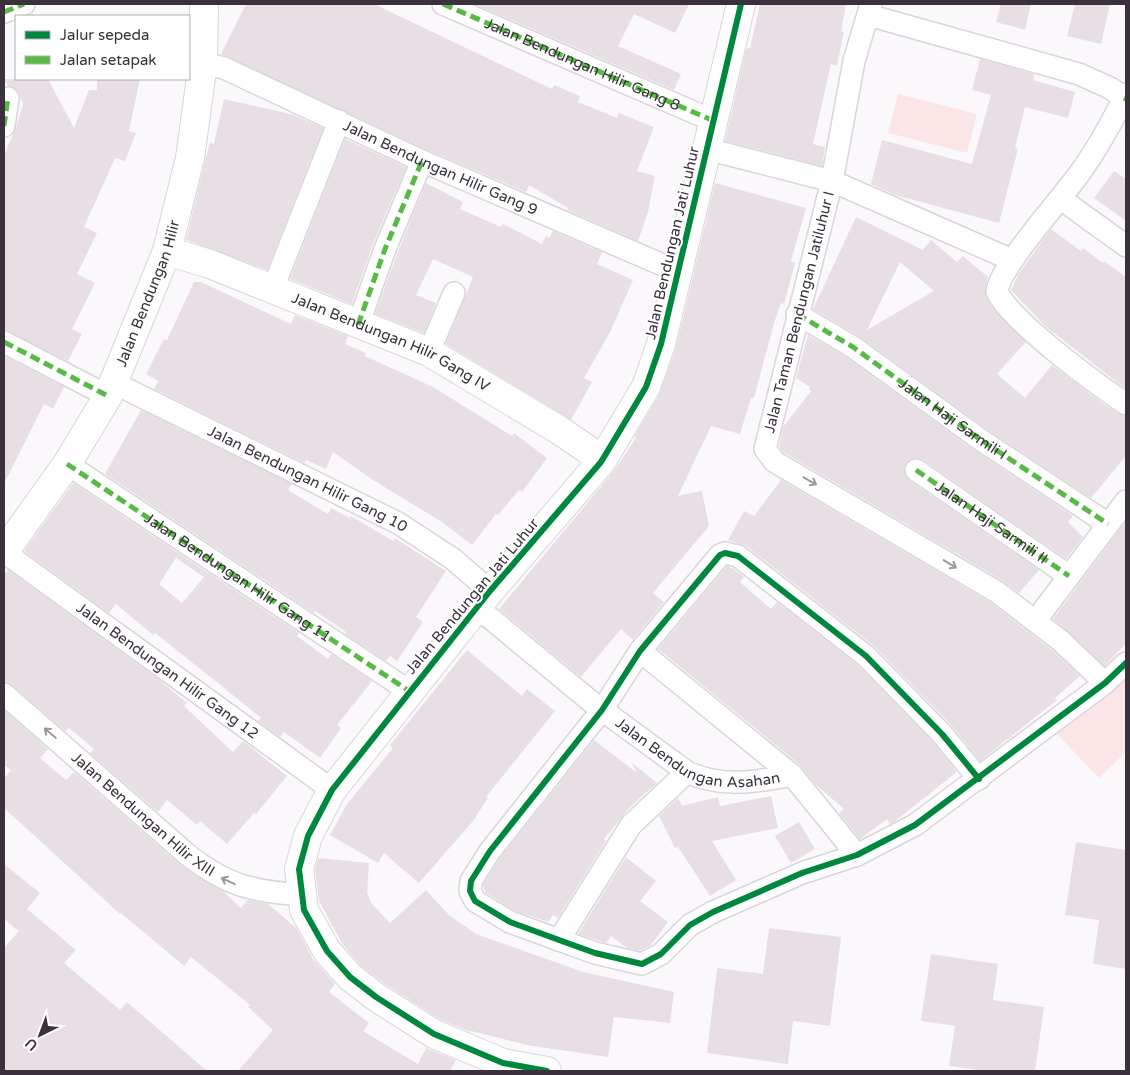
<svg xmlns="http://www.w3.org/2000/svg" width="1130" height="1075" font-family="'Varela Round',sans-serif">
<rect width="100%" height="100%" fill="#fbf8fc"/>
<g fill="#fce5e7">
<polygon points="898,94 977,114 967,153 888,133"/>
<polygon points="1126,667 1126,752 1099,778 1056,733"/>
</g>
<g fill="#e7dfe4" fill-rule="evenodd">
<polygon points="246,4 374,4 552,89 554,85 580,96 578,102 617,118 619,113 654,127 637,171 655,176 648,212 638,241 567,210 568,208 529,185 526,192 427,150 221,54"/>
<polygon points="474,4 689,4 675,33 634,14 618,46 681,74 674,90"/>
<polygon points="760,4 846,4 841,31 844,32 837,66 831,64 813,144 825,147 822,166 725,141 745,54 747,48 750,48"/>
<polygon points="1001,4 1031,4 1025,30 996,22"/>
<polygon points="1075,4 1110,4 1101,44 1067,36"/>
<polygon points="980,59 1034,74 1033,80 1075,92 1068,118 1025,107 1015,148 1018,149 999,223 895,195 871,184 882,140 972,164 991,95 972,90"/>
<polygon points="4,79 48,79 74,128 89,90 97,90 97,79 140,79 129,131 136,133 125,161 115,158 84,227 97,233 77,274 95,283 72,329 82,334 68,361 4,330 4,155 16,128 23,104 16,89 8,86"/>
<polygon points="224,99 294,115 323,128 267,270 186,240 206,157 210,143 214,144"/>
<polygon points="345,139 406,167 373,244 352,304 290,279"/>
<polygon points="1114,171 1126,179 1126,221 1094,198"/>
<polygon points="426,183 463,202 460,209 501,227 503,224 542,244 546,236 549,238 553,231 602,252 597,264 633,280 610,332 584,378 592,382 571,420 446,344 473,277 433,259 416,295 436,303 424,333 375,314 397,254"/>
<polygon points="715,183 806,208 791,261 795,263 784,304 781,303 774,323 754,398 751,398 740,434 711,426 678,496 702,491 709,526 653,593 664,602 633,640 621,629 581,677 499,609 613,472 636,438 634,437 659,395 676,348"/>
<path d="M 856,217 L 923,250 L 931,240 L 957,262 L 963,256 L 988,277 L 985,289 L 987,299 L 997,313 L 1026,342 L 997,374 L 1025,398 L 1052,365 L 1105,405 L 1119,414 L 1126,416 L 1126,456 L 1091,498 L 988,430 L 860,337 L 813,309 ZM 900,262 L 934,291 L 867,330 Z"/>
<polygon points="1051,229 1081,251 1083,248 1103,263 1104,261 1126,277 1126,389 1045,326 1011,290 1019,273"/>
<polygon points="194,282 201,282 291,324 295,315 348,336 345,344 366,353 365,356 433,387 512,436 514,433 547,458 522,492 519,490 498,515 496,514 472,545 442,522 373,480 333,452 326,469 306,460 304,463 154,389 158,381 146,374 164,339 167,340"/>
<polygon points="808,335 846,357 974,450 1073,516 1068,522 1083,537 1066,559 923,460 917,458 910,459 904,469 909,480 1039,570 1019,593 1003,581 783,452 779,446 783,427 811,391 809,389 810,387 796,378"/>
<polygon points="4,356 64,387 53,409 44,404 4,484"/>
<polygon points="141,410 292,484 288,490 328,514 331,508 350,518 351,516 393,541 395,538 446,571 416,617 423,622 397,661 390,656 386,661 345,634 346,632 315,611 314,613 105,474"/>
<polygon points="781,480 990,602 1053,651 1080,676 1055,698 1057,700 980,761 951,725 874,646 746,546 728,540 744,511 754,516"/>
<path d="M 73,483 L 299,633 L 297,636 L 328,659 L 331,654 L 372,681 L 337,725 L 341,728 L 320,758 L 284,732 L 280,737 L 258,721 L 261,718 L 218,683 L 155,633 L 153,635 L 116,604 L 109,613 L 24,551 ZM 176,558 L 204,577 L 182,603 L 159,584 Z"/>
<polygon points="1126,521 1126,643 1105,666 1053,619"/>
<polygon points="727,566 732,568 744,577 740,582 771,609 777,602 858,665 933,742 957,772 894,822 890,824 887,819 860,839 839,813 844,809 815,784 800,765 658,649"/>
<polygon points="8,570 158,679 187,703 184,706 233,752 243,741 287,776 256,814 254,813 227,844 200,821 197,825 167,800 158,812 90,753 94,749 69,728 65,731 12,685 4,682 4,575"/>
<polygon points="467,650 522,696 527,689 555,711 486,797 488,798 473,821 419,883 384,853 378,863 330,835 347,804 393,748 390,745"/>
<polygon points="4,710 48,749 40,758 66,780 74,772 182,866 223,891 241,908 248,900 268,904 280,914 297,929 313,959 335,984 329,992 369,1023 363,1031 418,1064 426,1048 456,1060 450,1071 238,1071 273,1030 248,1007 250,1005 191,957 184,966 121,913 120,914 4,808 4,778 11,770 4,765"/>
<polygon points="594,740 637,773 631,762 657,783 632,805 604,839 606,841 558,918 553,915 548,922 515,911 485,892 483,885 500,858"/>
<polygon points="771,796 778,828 712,841 736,880 710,896 678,847 675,848 659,816 678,798 682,806 718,797 720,806"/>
<polygon points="799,822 815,849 791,863 775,836"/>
<polygon points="1076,842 1126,850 1126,969 1093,964 1099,920 1065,915"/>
<polygon points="626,857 656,881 640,901 668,922 651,945 640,951 627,948 611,936 606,943 578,934"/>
<polygon points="318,858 369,863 367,893 371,903 390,923 426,890 449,915 476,934 583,972 674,992 670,1023 614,1017 608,1057 527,1045 471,1031 470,1032 441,1020 385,984 361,966 343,945 319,901 315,870"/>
<polygon points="4,864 40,893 27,909 76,950 64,963 120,1010 127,1002 207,1071 4,1071 4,948 19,931 4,919"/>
<polygon points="769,928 841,937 830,1026 793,1021 788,1064 707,1053 717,968 763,974"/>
<polygon points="931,954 998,964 993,1000 1044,1007 1035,1071 986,1071 949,1066 955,1026 921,1021"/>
</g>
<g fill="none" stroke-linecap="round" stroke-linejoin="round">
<defs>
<g id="street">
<path id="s1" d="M 443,4 L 714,121"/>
<polyline points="871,4 854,61 832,181 765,449 775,462 997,592 1061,641 1105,683"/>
<polyline points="4,12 24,4"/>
<polyline points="868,15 1079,74 1110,88 1126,99"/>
<path id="s2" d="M 203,63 L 224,68 L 422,161 L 679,272"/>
<path d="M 1126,94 C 1113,120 1099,146 1082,170 C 1064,196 999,267 997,292 C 1013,323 1095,383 1126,404"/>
<polyline points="4,126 8,98"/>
<polyline points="707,149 832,181 1012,260"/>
<polyline points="1061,199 1126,246"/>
<polyline points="273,288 339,121"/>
<polyline points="797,314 853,347 981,440 1108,524"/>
<polyline points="358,325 385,249 422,161"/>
<polyline points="4,342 108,396"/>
<polyline points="429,352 454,293"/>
<path id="s3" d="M 114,383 L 398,523 L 453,559 L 490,591"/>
<path id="s4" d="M 67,464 L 409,691"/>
<path id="s5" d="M 916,470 L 1069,576"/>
<path id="s6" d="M 4,552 L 332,790"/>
<path id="s7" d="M 478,608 L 594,704 L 687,772 C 720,788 757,782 792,775"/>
<polyline points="1036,620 1126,501"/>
<polyline points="640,651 792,775 857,855"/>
<path id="s8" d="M 4,694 L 189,856 C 229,886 251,891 301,895"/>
<polyline points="979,779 942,734 866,656 738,556 725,553 720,555 640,651 602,710 490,851 471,881 470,891 475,901 510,922 559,940 595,953 642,964 661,954 690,925 713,912 802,873 857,855 915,825 1105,683 1126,663"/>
<polyline points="559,940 631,825 687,772"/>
</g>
<g id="secondary">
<path id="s9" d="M 167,251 L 210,264 L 429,352 L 559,430 L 587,449 L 601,462"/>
<path id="s10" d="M 4,552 L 67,464 L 108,396 L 167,251 L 190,158 L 203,63 L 204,4"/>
<polyline points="547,1071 503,1063 434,1034 376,997 350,977 327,951 304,910 299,869 308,836 332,790 490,591 601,462 646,387 661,344 741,4"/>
</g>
</defs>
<use href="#street" stroke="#dad4db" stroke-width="24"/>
<use href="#secondary" stroke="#dad4db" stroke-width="30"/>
<use href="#street" stroke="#fefeff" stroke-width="21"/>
<use href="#secondary" stroke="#fefeff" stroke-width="28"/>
<g stroke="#58b947" stroke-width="5" stroke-dasharray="10 5" stroke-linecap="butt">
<polyline points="443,4 714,121"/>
<polyline points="4,12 24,4"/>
<polyline points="1124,98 1126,99"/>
<polyline points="4,126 8,98"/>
<path id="s11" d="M 797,314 L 853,347 L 981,440 L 1108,524"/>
<polyline points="358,325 385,249 422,161"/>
<polyline points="4,342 108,396"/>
<polyline points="67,464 409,691"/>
<polyline points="916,470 1069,576"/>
</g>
<defs>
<g id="cycleway">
<polyline points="979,779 942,734 866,656 738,556 725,553 720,555 640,651 602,710 490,851 471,881 470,891 475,901 510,922 559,940 595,953 642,964 661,954 690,925 713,912 802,873 857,855 915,825 1105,683 1126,663"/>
<polyline points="547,1071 503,1063 434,1034 376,997 350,977 327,951 304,910 299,869 308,836 332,790 490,591 601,462 646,387 661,344 741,4"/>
</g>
</defs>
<use href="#cycleway" stroke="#fff" stroke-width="9"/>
<use href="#cycleway" stroke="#00873e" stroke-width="6"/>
</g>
<defs><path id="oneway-shaft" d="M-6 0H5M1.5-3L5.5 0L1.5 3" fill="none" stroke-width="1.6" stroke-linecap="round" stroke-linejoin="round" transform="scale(1.25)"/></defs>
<g stroke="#9c989e">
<use href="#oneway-shaft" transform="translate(810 481) rotate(29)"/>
<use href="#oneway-shaft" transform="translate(950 564) rotate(31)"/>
<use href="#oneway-shaft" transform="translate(50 733) rotate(-140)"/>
<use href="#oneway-shaft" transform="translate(228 881) rotate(-155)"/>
</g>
<g text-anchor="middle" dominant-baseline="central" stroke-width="4" stroke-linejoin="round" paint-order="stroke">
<g font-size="15" fill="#3a313c" stroke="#fff">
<text stroke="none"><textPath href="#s1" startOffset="152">Jalan Bendungan Hilir Gang 8</textPath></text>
<text stroke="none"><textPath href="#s2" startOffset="260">Jalan Bendungan Hilir Gang 9</textPath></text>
<text transform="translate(672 243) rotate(-77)">Jalan Bendungan Jati Luhur</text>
<text stroke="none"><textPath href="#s10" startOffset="298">Jalan Bendungan Hilir</textPath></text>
<text transform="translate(799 312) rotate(-76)">Jalan Taman Bendungan Jatiluhur I</text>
<text stroke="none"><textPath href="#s9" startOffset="242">Jalan Bendungan Hilir Gang IV</textPath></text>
<text stroke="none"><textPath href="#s11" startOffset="188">Jalan Haji Sarmili I</textPath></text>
<text stroke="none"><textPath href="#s3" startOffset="216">Jalan Bendungan Hilir Gang 10</textPath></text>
<text stroke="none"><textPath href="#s5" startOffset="92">Jalan Haji Sarmili II</textPath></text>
<text stroke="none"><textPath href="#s4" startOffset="205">Jalan Bendungan Hilir Gang 11</textPath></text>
<text transform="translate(472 596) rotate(-50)">Jalan Bendungan Jati Luhur</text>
<text stroke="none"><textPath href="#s6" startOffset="202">Jalan Bendungan Hilir Gang 12</textPath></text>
<text stroke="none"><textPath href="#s7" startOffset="270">Jalan Bendungan Asahan</textPath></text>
<text stroke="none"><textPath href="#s8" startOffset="184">Jalan Bendungan Hilir XIII</textPath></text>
</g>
</g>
<rect width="1130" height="1075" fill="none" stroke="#3a313c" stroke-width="10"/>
<rect x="15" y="15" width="175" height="65" fill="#ffffff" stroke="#b0adb1"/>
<rect x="25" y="31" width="25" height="8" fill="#00873e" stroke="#b0adb1"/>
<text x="60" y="40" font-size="15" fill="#3a313c">Jalur sepeda</text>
<rect x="25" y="56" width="25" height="8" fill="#58b947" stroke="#b0adb1"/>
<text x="60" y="65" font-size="15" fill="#3a313c">Jalan setapak</text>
<g transform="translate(40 1035) rotate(222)" stroke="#ffffff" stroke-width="4" paint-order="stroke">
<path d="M0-4L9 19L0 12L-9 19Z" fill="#3a313c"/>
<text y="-8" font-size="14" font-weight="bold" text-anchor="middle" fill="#3a313c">U</text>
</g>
</svg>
